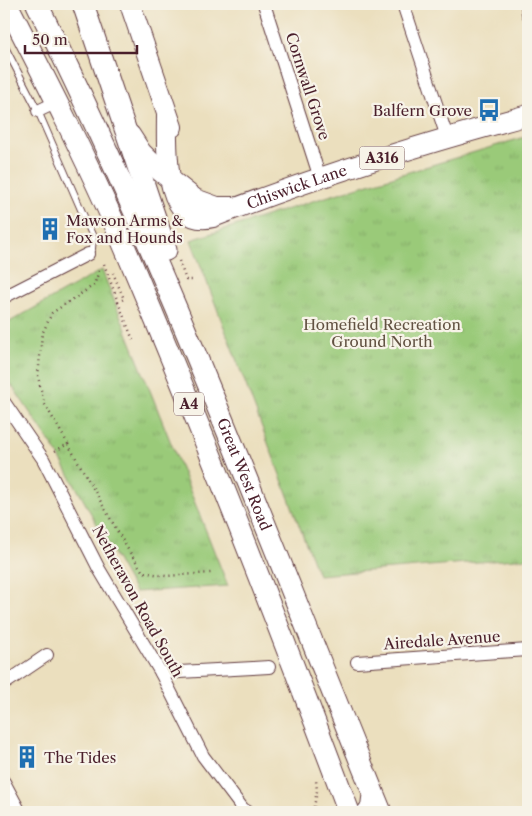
<svg xmlns="http://www.w3.org/2000/svg" width="532" height="816" font-family="'Libre Caslon Text',serif">
<defs>
<pattern id="grass-tufts" width="24" height="20" patternUnits="userSpaceOnUse" patternTransform="scale(1.25)"><rect width="24" height="20" fill="#9aca79"/><path d="M3 7l-1-3M5 7V3M7 7l1-3M15 17l-1-3M17 17v-4M19 17l1-3" fill="none" stroke="#86ad69"/></pattern>
</defs>
<rect width="100%" height="100%" fill="#f7f3e8"/>
<filter id="ink" filterUnits="userSpaceOnUse"><feTurbulence type="fractalNoise" baseFrequency=".02" numOctaves="2"/><feDisplacementMap in="SourceGraphic" scale="10" xChannelSelector="R" yChannelSelector="G"/><feConvolveMatrix kernelMatrix="1 2 1 2 8 2 1 2 1" color-interpolation-filters="sRGB"/></filter>
<filter id="wash" filterUnits="userSpaceOnUse"><feTurbulence type="fractalNoise" baseFrequency=".0096" numOctaves="4" result="noise"/><feDisplacementMap in="SourceGraphic" scale="20" xChannelSelector="R" yChannelSelector="G"/><feGaussianBlur stdDeviation="1.12" result="paint"/><feColorMatrix in="noise" values="0 0 0 0 0 0 0 0 0 0 0 0 0 0 0 0 0 1.4 0 .05"/><feComposite in="paint" operator="in"/></filter>
<g filter="url(#wash)">
<rect width="100%" height="100%" fill="#ebdfbe"/>
<g fill="url(#grass-tufts)" stroke="#727452">
<polygon points="528,136 528,558 318,575 191,240 316,200"/>
<polygon points="102,270 228,586 135,592 56,451 4,374 4,325"/>
</g>
</g>
<g filter="url(#ink)">
<g fill="none" stroke-linecap="round" stroke-linejoin="round">
<defs>
<polyline id="service" points="4,45 38,111 93,237 92,249 88,254"/>
<g id="minor">
<polyline points="264,4 320,178"/>
<polyline points="403,4 447,137"/>
<polyline points="527,4 528,14"/>
<polyline points="38,111 57,102"/>
<polyline points="4,297 88,254"/>
<polyline points="4,402 43,459 99,569 161,673 203,756 243,809 248,812"/>
<polyline points="357,662 528,650"/>
<polyline points="161,673 269,667"/>
<polyline points="4,684 47,655"/>
<polyline points="4,782 20,812"/>
<polyline points="362,812 367,806 369,791"/>
</g>
<g id="primary">
<polyline points="130,4 172,127"/>
<path id="s1" d="M 167,114 C 167,147 162,229 213,217 C 316,176 422,144 528,115"/>
<polyline points="130,135 141,152 161,172 195,199 217,207 233,207"/>
</g>
<g id="trunk">
<path d="M 7,4 C 46,80 85,156 119,234 C 201,425 276,618 349,812"/>
<path id="s2" d="M 37,4 C 168,266 270,541 381,812"/>
<polyline points="83,4 166,250"/>
</g>
</defs>
<use href="#service" stroke="#623c41" stroke-width="8"/>
<use href="#minor" stroke="#623c41" stroke-width="14"/>
<use href="#primary" stroke="#623c41" stroke-width="22"/>
<use href="#trunk" stroke="#623c41" stroke-width="23"/>
<g stroke="#623c41" stroke-width="2.5" stroke-dasharray="1 4" stroke-linecap="butt">
<polyline points="179,261 186,280 193,280"/>
<polyline points="104,264 118,302 124,299 113,273"/>
<polyline points="118,302 133,340"/>
<polyline points="68,444 44,403 38,377 42,334 52,313 94,285 99,271"/>
<polyline points="55,451 68,444 127,548 143,572 166,576 211,573"/>
<polyline points="313,812 317,791 316,780"/>
</g>
<use href="#service" stroke="#fff" stroke-width="6"/>
<use href="#minor" stroke="#fff" stroke-width="12"/>
<use href="#primary" stroke="#fff" stroke-width="20"/>
<use href="#trunk" stroke="#fff" stroke-width="21"/>
</g>
</g>
<defs>
<symbol id="bus-bare" viewBox="-9 -9 18 18"><path d="M-5-6H5V4H4V6H2V4H-2V6H-4V4H-5ZM-3.5-4V0h7V-4ZM-3.5 1.2v1.5H-2V1.2ZM2 1.2v1.5H3.5V1.2Z" fill="#1f6fb2" stroke="#f7f3e8" stroke-width="2.5" paint-order="stroke"/></symbol>
<symbol id="building-bare" viewBox="-9 -9 18 18"><path d="M-4-6H4V6H1V3H-1V6H-4ZM-2.5-4.3h1.7v1.8h-1.7ZM.8-4.3h1.7v1.8H.8ZM-2.5-1h1.7V.8h-1.7ZM.8-1h1.7V.8H.8Z" fill="#1f6fb2" stroke="#f7f3e8" stroke-width="2.5" paint-order="stroke"/></symbol>
</defs>
<g fill-rule="evenodd">
<use href="#bus-bare" x="473" y="94" width="32" height="32"/>
<use href="#building-bare" x="34" y="213" width="32" height="32"/>
<use href="#building-bare" x="11" y="741" width="32" height="32"/>
</g>
<g text-anchor="middle" dominant-baseline="central" stroke-width="4.5" stroke-linejoin="round" paint-order="stroke">
<g fill="#f7f3e8" stroke="#7e5f64" stroke-width="1">
<rect x="359.5" y="146.5" width="45" height="23" rx="4"/>
<rect x="174" y="392.5" width="30" height="23" rx="4"/>
</g>
<g font-size="14" font-weight="bold" fill="#4a1f2b">
<text x="382" y="158">A316</text>
<text x="189" y="404">A4</text>
</g>
<g font-size="15" fill="#4a1f2b" stroke="#f7f3e8">
<text transform="translate(308 86) rotate(72)">Cornwall Grove</text>
<text stroke="none"><textPath href="#s1" startOffset="220">Chiswick Lane</textPath></text>
<text stroke="none"><textPath href="#s2" startOffset="514">Great West Road</textPath></text>
<text transform="translate(138 601) rotate(61)">Netheravon Road South</text>
<text transform="translate(442 640) rotate(-4)">Airedale Avenue</text>
</g>
<g font-size="15" fill="#4a1f2b" stroke="#f7f3e8" text-anchor="start">
<text x="472" y="110" text-anchor="end">Balfern Grove</text>
<text x="66" y="220">Mawson Arms &amp;<tspan x="66" dy="17">Fox and Hounds</tspan></text>
<text x="44" y="757">The Tides</text>
</g>
<g font-size="15" fill="#625242" stroke="#f7f3e8">
<text x="382" y="324">Homefield Recreation<tspan x="382" dy="17">Ground North</tspan></text>
</g>
</g>
<rect width="532" height="816" fill="none" stroke="#f7f3e8" stroke-width="20"/>
<path d="M25 45v8h112v-8" fill="none" stroke="#4a1f2b" stroke-width="2.5"/>
<text x="32" y="45" font-size="15" fill="#4a1f2b" stroke="#f7f3e8" stroke-width="4" paint-order="stroke">50 m</text>
</svg>
